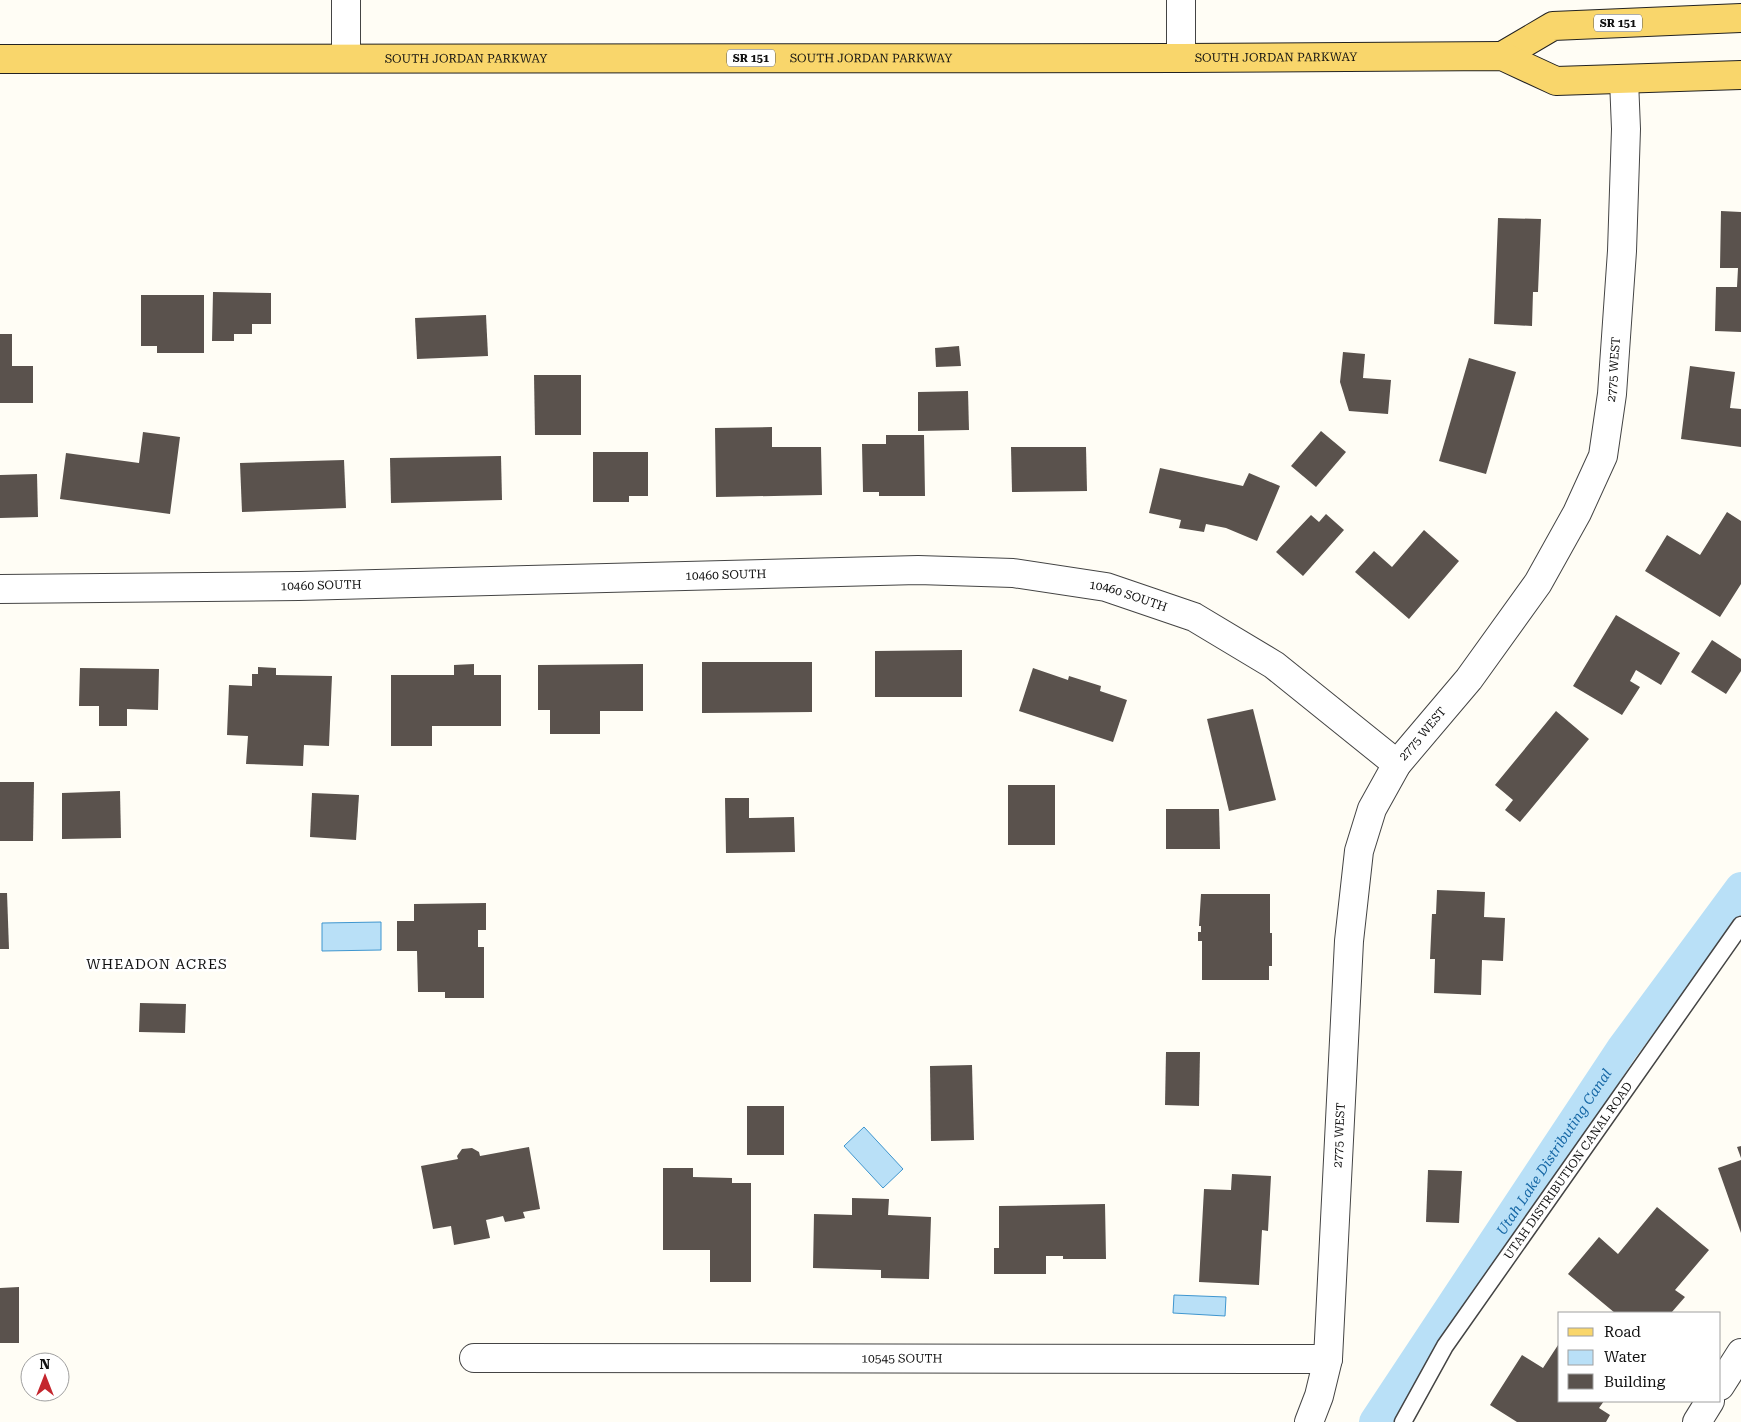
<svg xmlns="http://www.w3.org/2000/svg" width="1741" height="1422" font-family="'Roboto Serif',serif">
<rect width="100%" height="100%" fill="#fffdf5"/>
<g fill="#b9e0f7" stroke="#3f96cf">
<polygon points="381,922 381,950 322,951 322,923"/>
<polygon points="864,1127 903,1169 883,1188 844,1146"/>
<polygon points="1174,1295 1226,1297 1225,1316 1173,1313"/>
</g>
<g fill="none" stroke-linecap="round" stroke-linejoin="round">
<path stroke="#b9e0f7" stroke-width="32" id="s1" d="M 1375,1422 L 1622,1049 L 1741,888"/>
</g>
<g fill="#5a524d">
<polygon points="1721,211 1741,212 1741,332 1715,331 1716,287 1737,287 1738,268 1720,268"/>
<polygon points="1498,218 1541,219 1538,292 1533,292 1532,326 1494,324"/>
<polygon points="213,292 271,293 271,324 252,324 252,334 234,334 234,341 212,341"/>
<polygon points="141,295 204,295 204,353 157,353 157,346 141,346"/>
<polygon points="486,315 488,356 417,359 415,318"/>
<polygon points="0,334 12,334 12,366 33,366 33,403 0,403"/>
<polygon points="959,346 961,366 936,367 935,348"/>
<polygon points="1343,352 1365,354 1363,378 1391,380 1388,414 1349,411 1340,382"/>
<polygon points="1469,358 1516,372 1486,474 1439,461"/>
<polygon points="1690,366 1735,372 1730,408 1741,409 1741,447 1681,439"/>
<polygon points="534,375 581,375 581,435 535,435"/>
<polygon points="968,391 969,430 918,431 918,392"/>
<polygon points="772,427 772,447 821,447 822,495 716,497 715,428"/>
<polygon points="1321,431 1346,452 1316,487 1291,466"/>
<polygon points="143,432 180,437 170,514 60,499 66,453 139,463"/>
<polygon points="886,435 924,435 925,496 879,496 879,492 863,492 862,444 886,444"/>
<polygon points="1011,447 1086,447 1087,491 1012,492"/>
<polygon points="593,452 648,452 648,496 629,496 629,502 593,502"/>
<polygon points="501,456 502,500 391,503 390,458"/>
<polygon points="344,460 346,508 242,512 240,463"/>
<polygon points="1160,468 1243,486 1249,473 1280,486 1257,541 1226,528 1206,524 1204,532 1179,528 1181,520 1149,513"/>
<polygon points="37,474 38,517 0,518 0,475"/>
<polygon points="1727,512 1741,521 1741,584 1720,617 1645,571 1667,535 1700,555"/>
<polygon points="1326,514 1344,530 1303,576 1276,552 1311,515 1319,522"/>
<polygon points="1424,530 1459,561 1409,619 1355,572 1374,551 1392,567"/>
<polygon points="1616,615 1680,653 1661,685 1636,670 1630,681 1640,687 1622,715 1573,686"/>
<polygon points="1712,640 1741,659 1741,671 1726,694 1691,672"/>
<polygon points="962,650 962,697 875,697 875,651"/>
<polygon points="702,662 812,662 812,712 702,713"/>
<polygon points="474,664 474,675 501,675 501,726 432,726 432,746 391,746 391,675 454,675 454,665"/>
<polygon points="643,664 643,711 600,711 600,734 550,734 550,710 538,710 538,665"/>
<polygon points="258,667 276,668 276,675 332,676 329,746 304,745 303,766 246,764 248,736 227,735 229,685 252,686 252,674 258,674"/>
<polygon points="80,668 159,669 158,710 127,709 127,726 99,726 99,706 79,706"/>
<polygon points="1033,668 1068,680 1069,676 1101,686 1100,691 1127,700 1113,742 1019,711"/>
<polygon points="1253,709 1276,800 1229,811 1207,719"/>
<polygon points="1556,711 1589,739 1520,822 1505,810 1513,800 1495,785"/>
<polygon points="0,782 34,782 33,841 0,841"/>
<rect x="1008" y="785" width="47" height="60"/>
<polygon points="120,791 121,838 62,839 62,793"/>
<polygon points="312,793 359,795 356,840 310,837"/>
<polygon points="725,798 749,798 749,818 794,817 795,852 726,853"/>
<polygon points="1166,809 1219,809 1220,849 1166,849"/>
<polygon points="1437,890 1485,892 1484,917 1505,918 1503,961 1482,960 1481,995 1434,993 1435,959 1430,959 1432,914 1436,914"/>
<polygon points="0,893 7,893 9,949 0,949"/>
<polygon points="1201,894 1270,894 1270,933 1272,933 1272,966 1269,966 1269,980 1202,980 1202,941 1198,941 1198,932 1201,932 1201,926 1199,926"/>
<polygon points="486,903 486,930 478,930 478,947 484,947 484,998 445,998 445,992 418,992 417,951 397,951 397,921 414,921 414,904"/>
<polygon points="140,1003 186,1004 185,1033 139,1032"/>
<polygon points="1166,1052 1200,1052 1199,1106 1165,1105"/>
<polygon points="972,1065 974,1140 931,1141 930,1066"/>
<rect x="747" y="1106" width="37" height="49"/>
<polygon points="1741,1146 1741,1158 1737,1147"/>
<polygon points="529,1147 540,1209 523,1212 525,1218 505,1222 503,1216 486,1220 490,1238 454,1245 451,1226 433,1229 421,1166 458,1159 457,1156 462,1149 472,1148 479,1152 480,1156"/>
<polygon points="1741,1160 1741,1233 1718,1168"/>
<polygon points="663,1168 693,1168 693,1177 732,1178 732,1183 751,1183 751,1282 710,1282 710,1250 663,1250"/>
<polygon points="1428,1170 1462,1171 1459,1223 1426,1222"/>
<polygon points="1232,1174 1271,1176 1268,1231 1262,1230 1259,1285 1199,1282 1204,1189 1231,1190"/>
<polygon points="852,1198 889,1199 888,1215 931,1217 929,1279 881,1278 881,1270 813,1268 814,1214 852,1215"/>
<polygon points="1105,1204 1106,1259 1063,1259 1063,1256 1046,1256 1046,1274 994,1274 994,1248 999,1248 999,1206"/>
<polygon points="1657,1207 1709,1250 1675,1290 1685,1297 1671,1313 1615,1313 1568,1274 1599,1237 1618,1254"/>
<polygon points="19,1287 19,1343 0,1343 0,1288"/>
<polygon points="1560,1342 1560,1401 1604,1401 1599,1408 1610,1415 1606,1422 1517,1422 1490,1405 1522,1355 1543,1368"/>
</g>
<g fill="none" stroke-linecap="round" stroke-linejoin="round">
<defs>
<g id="service">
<path id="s2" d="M 1403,1422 L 1445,1346 L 1741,925"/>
</g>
<g id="minor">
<polyline points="346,0 346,58"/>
<polyline points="1181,0 1181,58"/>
<path id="s3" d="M 0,589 L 299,586 L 918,570 L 1013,573 L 1106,587 L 1194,617 L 1274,665 L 1397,764"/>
<path id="s4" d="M 474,1358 L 1328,1359"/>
<polyline points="1720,1386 1741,1353"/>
<path id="s5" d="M 1309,1422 L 1319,1396 L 1328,1359 L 1349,941 L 1359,851 L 1372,809 L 1397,764 L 1469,679 L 1538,583 L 1577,513 L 1603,456 L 1612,394 L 1622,251 L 1626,129 L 1624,80"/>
<polyline points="1697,1422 1710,1401"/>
</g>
<g id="primary">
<polyline points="1502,56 1553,26 1741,18"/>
<path id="s6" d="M 0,59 L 1181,58 L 1502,56 L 1556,81 L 1741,75"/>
</g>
</defs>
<use href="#service" stroke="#444" stroke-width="19"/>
<use href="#minor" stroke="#444" stroke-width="30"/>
<use href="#primary" stroke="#222" stroke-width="30"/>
<use href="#service" stroke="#fff" stroke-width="16"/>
<use href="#minor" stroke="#fff" stroke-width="28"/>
<use href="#primary" stroke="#f9d66b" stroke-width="28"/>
</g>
<g text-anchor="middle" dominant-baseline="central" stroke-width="5" stroke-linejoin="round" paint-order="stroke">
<g fill="#fff" stroke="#585858" stroke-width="1">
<rect x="1594" y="14.5" width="48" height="17" rx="4"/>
<rect x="727" y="49.5" width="48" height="17" rx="4"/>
</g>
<g font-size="11" font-weight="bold" fill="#111">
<text x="1618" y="23">SR 151</text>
<text x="751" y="58">SR 151</text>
</g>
<g font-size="12" fill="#111" stroke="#fff">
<text stroke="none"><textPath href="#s6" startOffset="1276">SOUTH JORDAN PARKWAY</textPath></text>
<text stroke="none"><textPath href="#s6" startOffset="466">SOUTH JORDAN PARKWAY</textPath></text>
<text stroke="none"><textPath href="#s6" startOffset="871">SOUTH JORDAN PARKWAY</textPath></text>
<text stroke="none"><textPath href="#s5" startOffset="1130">2775 WEST</textPath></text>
<text stroke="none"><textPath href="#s3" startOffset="726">10460 SOUTH</textPath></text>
<text stroke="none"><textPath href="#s3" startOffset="321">10460 SOUTH</textPath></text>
<text stroke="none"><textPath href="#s3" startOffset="1131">10460 SOUTH</textPath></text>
<text stroke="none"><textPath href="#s5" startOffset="710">2775 WEST</textPath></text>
<text stroke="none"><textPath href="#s5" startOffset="290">2775 WEST</textPath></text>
<text stroke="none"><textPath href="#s2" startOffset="301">UTAH DISTRIBUTION CANAL ROAD</textPath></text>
<text stroke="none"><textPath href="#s4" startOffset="428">10545 SOUTH</textPath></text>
</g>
<g font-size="14" letter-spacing="1" fill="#111" stroke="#fff">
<text x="157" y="964">WHEADON ACRES</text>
</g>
<g font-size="14" font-style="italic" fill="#1768a6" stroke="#fff">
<text stroke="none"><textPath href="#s1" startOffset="324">Utah Lake Distributing Canal</textPath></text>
</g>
</g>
<rect x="1558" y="1312" width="162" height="90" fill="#ffffff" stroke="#a0a0a0"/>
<rect x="1568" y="1328" width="25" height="8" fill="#f9d66b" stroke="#a0a0a0"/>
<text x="1604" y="1337" font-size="15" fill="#111111">Road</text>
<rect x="1568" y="1350" width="25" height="15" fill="#b9e0f7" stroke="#a0a0a0"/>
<text x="1604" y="1362" font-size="15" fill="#111111">Water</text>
<rect x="1568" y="1374" width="25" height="15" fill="#5a524d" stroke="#a0a0a0"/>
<text x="1604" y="1387" font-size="15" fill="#111111">Building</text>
<g transform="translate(45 1377)"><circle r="24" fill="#ffffff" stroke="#a0a0a0"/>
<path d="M0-4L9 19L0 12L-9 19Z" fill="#c4262e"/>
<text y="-8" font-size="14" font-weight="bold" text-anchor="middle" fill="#111111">N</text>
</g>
</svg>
